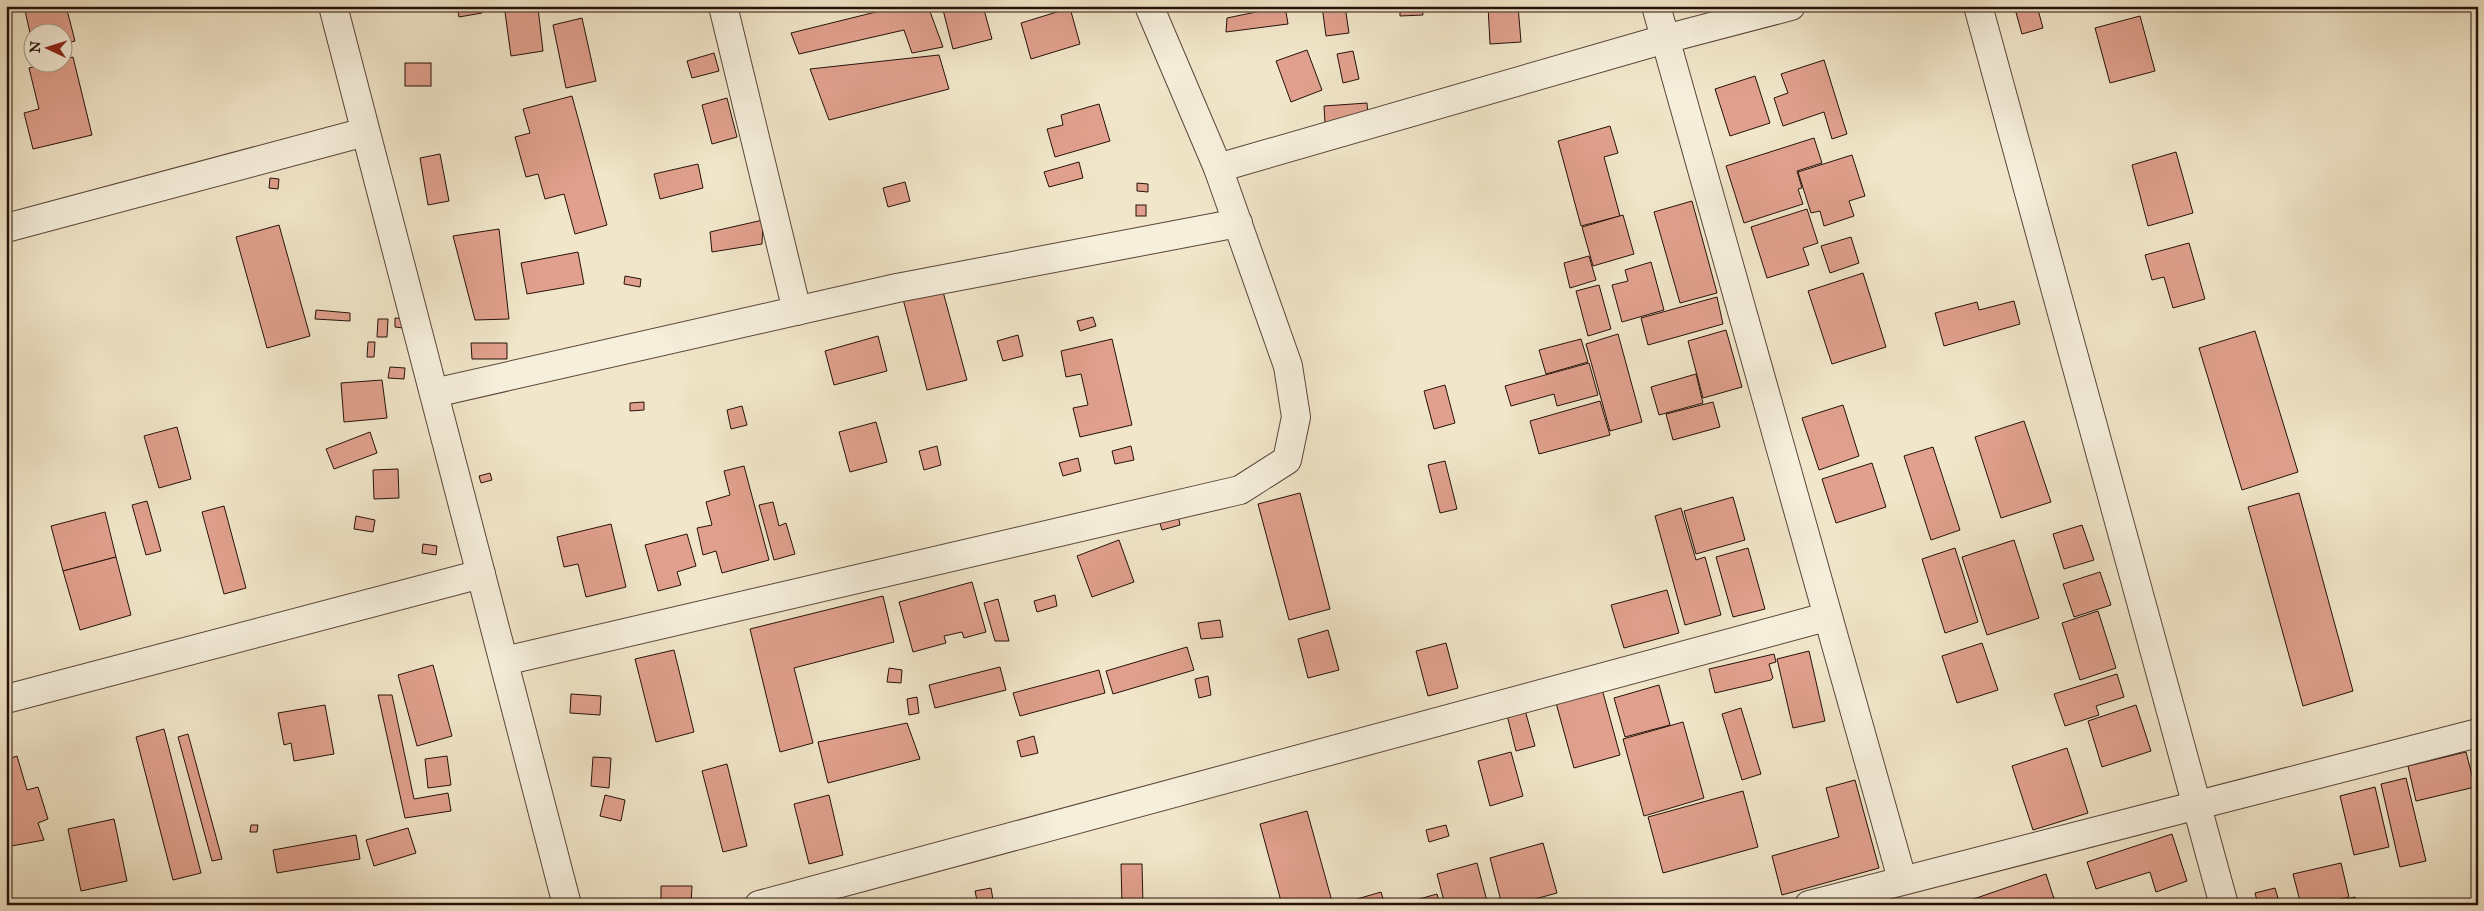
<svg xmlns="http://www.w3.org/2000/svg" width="2484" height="911" font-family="'IM FELL Great Primer',serif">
<rect width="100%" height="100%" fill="#f1e6c9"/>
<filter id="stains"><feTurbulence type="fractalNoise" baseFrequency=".004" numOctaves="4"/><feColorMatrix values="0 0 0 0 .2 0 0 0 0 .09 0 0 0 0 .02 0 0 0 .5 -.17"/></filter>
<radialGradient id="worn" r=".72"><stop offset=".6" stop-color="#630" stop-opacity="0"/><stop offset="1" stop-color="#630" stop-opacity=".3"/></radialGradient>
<g fill="#e0a08d" stroke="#261109">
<polygon points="24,6 66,6 75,41 62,44 62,32 32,32 32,42"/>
<polygon points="457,6 481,6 482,13 459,17"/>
<polygon points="574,6 596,6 576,12"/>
<polygon points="928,6 943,47 912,53 904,30 799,54 791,33 900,6"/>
<polygon points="942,6 983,6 992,39 953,49"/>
<polygon points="1285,6 1288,24 1226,32 1227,18"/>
<polygon points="1322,6 1345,6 1349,33 1326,36"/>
<polygon points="1400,6 1422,6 1423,15 1400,16"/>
<polygon points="1488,6 1518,6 1521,42 1490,44"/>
<polygon points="2025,6 2037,6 2043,28 2022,34 2015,9"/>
<polygon points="538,8 543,51 511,56 505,12"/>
<polygon points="1070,8 1080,44 1031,59 1021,23"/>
<polygon points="2140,16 2155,71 2110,83 2095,28"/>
<polygon points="582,18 596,81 566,88 553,25"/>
<polygon points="1307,50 1322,90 1291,102 1276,61"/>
<polygon points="1353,51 1359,79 1343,83 1337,54"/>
<polygon points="714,53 719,71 692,78 687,61"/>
<polygon points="939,55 949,89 829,120 810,69"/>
<polygon points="73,57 92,135 33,149 24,113 39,109 29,68 51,62 62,62 62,60"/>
<polygon points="1824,60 1847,134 1832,139 1824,112 1783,126 1774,98 1788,93 1781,74"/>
<rect x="405" y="63" width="26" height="23"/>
<polygon points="1755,76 1770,123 1730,136 1715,89"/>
<polygon points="572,96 607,225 575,234 564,194 545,199 538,174 526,177 515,137 530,133 523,109"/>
<polygon points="727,98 737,137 712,144 702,105"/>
<polygon points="1367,103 1368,116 1325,123 1324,106"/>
<polygon points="1099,104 1110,141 1055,157 1047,129 1063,125 1061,115"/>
<polygon points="1610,126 1618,153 1604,157 1620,216 1581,226 1558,141"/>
<polygon points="1814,138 1822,163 1797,171 1802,188 1798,189 1803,204 1744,223 1726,166"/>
<polygon points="2176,152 2193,213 2148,226 2132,165"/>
<polygon points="440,154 449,201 428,205 420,158"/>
<polygon points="1852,155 1865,196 1849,201 1854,216 1824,226 1820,211 1811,213 1798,172"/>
<polygon points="1079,162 1083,178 1049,187 1044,172"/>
<polygon points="698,164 703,188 660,199 654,174"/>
<polygon points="270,178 279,179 278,189 269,188"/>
<polygon points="905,182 910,201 888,207 883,188"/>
<polygon points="1137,183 1148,184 1148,192 1137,191"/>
<polygon points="1692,201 1717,293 1680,303 1654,212"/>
<rect x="1136" y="205" width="10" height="11"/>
<polygon points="1807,209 1818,243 1803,248 1809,265 1767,278 1751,227"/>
<polygon points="1623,215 1634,254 1593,266 1582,227"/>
<polygon points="763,220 762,244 712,252 710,232"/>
<polygon points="279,225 310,336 267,348 236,237"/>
<polygon points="499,229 509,319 475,320 453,236"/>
<polygon points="1851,237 1859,263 1830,273 1821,246"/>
<polygon points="2189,243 2205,299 2173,308 2164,277 2152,280 2145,255"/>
<polygon points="578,252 584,284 527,294 521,263"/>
<polygon points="1589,256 1596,280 1570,288 1564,263"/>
<polygon points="1651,262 1664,310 1622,322 1612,285 1628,281 1625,270"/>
<polygon points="1863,273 1886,347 1832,364 1808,291"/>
<polygon points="625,276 641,279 640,287 624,284"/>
<polygon points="1599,285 1611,329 1588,336 1576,291"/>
<polygon points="942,288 967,380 927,390 903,299"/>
<polygon points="1717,297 1723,324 1648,345 1641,318"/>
<polygon points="2014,301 2020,324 1944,346 1935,313 1977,302 1979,310"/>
<polygon points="316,310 350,313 350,321 315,319"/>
<polygon points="1093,317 1096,326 1080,331 1077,321"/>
<polygon points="395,318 404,319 403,328 395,327"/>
<polygon points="378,319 388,319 387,337 377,337"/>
<polygon points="1726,330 1742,387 1703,398 1688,341"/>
<polygon points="2255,331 2298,472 2242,490 2199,348"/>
<polygon points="1618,334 1642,422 1610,431 1586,344"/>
<polygon points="1018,335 1023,356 1003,361 997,341"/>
<polygon points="878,336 887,371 834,385 825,351"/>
<polygon points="1112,339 1132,425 1080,437 1073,408 1088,405 1081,374 1066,377 1061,351"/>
<polygon points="1581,339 1588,362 1546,374 1539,350"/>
<polygon points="368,342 375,342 374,357 367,357"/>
<polygon points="471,343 507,343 507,359 472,359"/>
<polygon points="1589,363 1598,395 1557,406 1554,394 1511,406 1505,386"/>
<polygon points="390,367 405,368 404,379 388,378"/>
<polygon points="1696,374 1703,403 1659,415 1651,387"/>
<polygon points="382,380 387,418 344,422 341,383"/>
<polygon points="1445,385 1455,423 1434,429 1424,391"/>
<polygon points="1600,401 1610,435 1539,454 1530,421"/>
<polygon points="644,402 644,410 630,411 630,403"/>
<polygon points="1713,402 1720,427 1673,440 1666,414"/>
<polygon points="1843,405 1859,456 1819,470 1802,418"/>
<polygon points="742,406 747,425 731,429 727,410"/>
<polygon points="2024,421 2051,502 2001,518 1975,437"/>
<polygon points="876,422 887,462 850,472 839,432"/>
<polygon points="177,427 191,479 159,488 144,436"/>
<polygon points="370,432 377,453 334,469 326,449"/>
<polygon points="937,446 941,465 924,470 919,451"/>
<polygon points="1131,446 1134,460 1115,464 1112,451"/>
<polygon points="1933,447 1960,530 1931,540 1904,456"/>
<polygon points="1078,458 1081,471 1063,476 1059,463"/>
<polygon points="1445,461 1457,509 1440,513 1428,465"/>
<polygon points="1872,463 1886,507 1836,523 1822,479"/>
<polygon points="744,466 769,560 722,573 716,551 703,555 697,528 712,525 706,502 730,495 724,471"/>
<polygon points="398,469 399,498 374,499 373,470"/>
<polygon points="490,473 492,480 481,483 479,476"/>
<polygon points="1300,493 1330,609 1289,620 1258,504"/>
<polygon points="2299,493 2353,691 2303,706 2248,507"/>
<polygon points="1733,497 1745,540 1696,554 1684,511"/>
<polygon points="147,501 161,551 146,555 132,505"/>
<polygon points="773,502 779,526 786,523 795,554 774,560 759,505"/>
<polygon points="224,506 246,588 224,594 202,512"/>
<polygon points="1681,508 1696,560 1705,557 1721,615 1685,625 1655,516"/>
<polygon points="105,512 116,557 63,571 51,526"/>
<polygon points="1178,515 1180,525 1162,530 1159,520"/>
<polygon points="356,516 375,520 373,532 354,529"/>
<polygon points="611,524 626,587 586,597 578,564 564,567 557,537"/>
<polygon points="2082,525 2094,560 2064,569 2053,534"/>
<polygon points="687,534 696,566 677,572 681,585 658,591 645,545"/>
<polygon points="1119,540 1134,582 1092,597 1077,556"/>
<polygon points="2014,540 2039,618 1987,635 1962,557"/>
<polygon points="423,544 437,546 436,555 422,553"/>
<polygon points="1748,548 1765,609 1733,617 1716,557"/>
<polygon points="1955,548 1978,622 1945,633 1922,559"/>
<polygon points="116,557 131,615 80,630 63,571"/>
<polygon points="2100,572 2111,605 2074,617 2063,584"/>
<polygon points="972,582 986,632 964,638 962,632 944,636 946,643 913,652 899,602"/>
<polygon points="1667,590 1679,633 1624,648 1611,605"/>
<polygon points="1055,595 1057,606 1037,612 1034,601"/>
<polygon points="883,596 894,642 794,668 813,743 780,752 750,629"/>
<polygon points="998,599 1009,641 995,641 984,603"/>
<polygon points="2098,611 2116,668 2080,680 2062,623"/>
<polygon points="1220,620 1223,637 1201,639 1198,623"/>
<polygon points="1328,630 1339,670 1308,678 1298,639"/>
<polygon points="1446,643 1458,688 1428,696 1416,651"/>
<polygon points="1982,643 1998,690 1957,703 1942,656"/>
<polygon points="1187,647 1194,670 1113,694 1106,671"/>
<polygon points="674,650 694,732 656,742 635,659"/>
<polygon points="1809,651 1825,721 1793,728 1777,659"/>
<polygon points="1774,654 1776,662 1769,664 1773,678 1771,680 1715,693 1709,669"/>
<polygon points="433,665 452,736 417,746 398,675"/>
<polygon points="1000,667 1006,690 935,708 929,685"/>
<polygon points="889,668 902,670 901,683 887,682"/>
<polygon points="1099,670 1105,693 1020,716 1013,693"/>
<polygon points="2117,674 2124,697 2096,706 2099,715 2065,726 2054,694"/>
<polygon points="1208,676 1211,695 1199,698 1195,679"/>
<polygon points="1659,685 1670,725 1625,737 1614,698"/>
<polygon points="1602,689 1620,755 1574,768 1556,703"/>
<polygon points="571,694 601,696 600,715 570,713"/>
<polygon points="378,695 392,695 414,799 448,793 451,811 405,818"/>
<polygon points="917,697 919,713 909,715 907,699"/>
<polygon points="325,705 334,754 294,761 291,743 284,745 278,713"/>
<polygon points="2136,705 2151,751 2102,767 2088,721"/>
<polygon points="1741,708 1761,774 1742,780 1722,714"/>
<polygon points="1525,710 1535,746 1516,751 1507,715"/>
<polygon points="1683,722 1704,798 1644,816 1623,739"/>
<polygon points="907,723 920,759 828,783 818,742"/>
<polygon points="164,729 201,873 173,880 136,737"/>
<polygon points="188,734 222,859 212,861 178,737"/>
<polygon points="1034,736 1038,753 1021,757 1017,741"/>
<polygon points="2067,748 2088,813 2033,830 2012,766"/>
<polygon points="1511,752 1523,796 1490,806 1478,761"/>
<polygon points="2466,752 2475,787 2416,801 2408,766"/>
<polygon points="17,756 27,790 38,787 48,819 38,823 44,840 6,847 6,760"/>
<polygon points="447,756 451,785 428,788 425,759"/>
<polygon points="593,757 611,758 609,788 591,786"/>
<polygon points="727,764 747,846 723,852 702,771"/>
<polygon points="2406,778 2426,861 2400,867 2381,784"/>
<polygon points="1855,780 1879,868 1782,895 1772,856 1839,837 1826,788"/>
<polygon points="2375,787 2389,847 2354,855 2340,796"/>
<polygon points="1743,791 1758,847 1663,873 1648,817"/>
<polygon points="605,795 625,800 621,821 600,816"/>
<polygon points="829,795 843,855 809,864 794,804"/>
<polygon points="1307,811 1333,905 1282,905 1260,824"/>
<polygon points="114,819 127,881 81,891 68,829"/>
<polygon points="251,825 258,825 257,832 250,832"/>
<polygon points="1446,825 1449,836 1429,842 1426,830"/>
<polygon points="408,828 416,853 374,866 366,840"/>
<polygon points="2172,834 2187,881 2156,892 2150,872 2096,889 2087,862"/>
<polygon points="356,835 360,859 277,873 273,850"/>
<polygon points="1543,843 1557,893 1513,905 1502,905 1490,858"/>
<polygon points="1477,863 1488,905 1445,905 1437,874"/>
<polygon points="2341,863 2349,897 2316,905 2301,905 2293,874"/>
<polygon points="1121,864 1142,864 1143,905 1122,905"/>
<polygon points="2046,874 2056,905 1962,905 1962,903"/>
<polygon points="661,886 692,886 691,905 661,905"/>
<polygon points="991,888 994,905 978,905 975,891"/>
<polygon points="2275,888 2280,905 2258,905 2255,893"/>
<polygon points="1381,892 1385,905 1340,905 1340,904"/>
<polygon points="1437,894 1440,905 1398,905"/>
<polygon points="2355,897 2357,905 2323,905"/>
<polygon points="2192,899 2194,905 2170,905"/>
</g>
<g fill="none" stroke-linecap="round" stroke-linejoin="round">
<defs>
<g id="minor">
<polyline points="723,6 797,311"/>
<polyline points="1656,6 1902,879"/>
<polyline points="1218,168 1665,39 1791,6"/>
<polyline points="6,228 365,132"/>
<polyline points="434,393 897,288 1238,223"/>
<polyline points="504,661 1240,490 1287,460 1296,417 1288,366 1218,168 1149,6"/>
<polyline points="6,699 481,574"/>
<polyline points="759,905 1826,617"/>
<polyline points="1809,905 2478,733"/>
</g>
<g id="tertiary">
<polyline points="333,6 567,905"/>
<polyline points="1978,6 2224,905"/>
</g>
</defs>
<use href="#minor" stroke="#594639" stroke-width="30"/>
<use href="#tertiary" stroke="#594639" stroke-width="30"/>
<use href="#minor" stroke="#f6efdc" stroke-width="28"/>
<use href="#tertiary" stroke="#f6efdc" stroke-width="28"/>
</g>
<rect width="2484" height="911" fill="none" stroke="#f1e6c9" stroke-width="25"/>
<rect x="8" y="8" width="2469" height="896" fill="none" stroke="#261109" stroke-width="2.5"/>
<rect x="12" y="12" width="2459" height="886" fill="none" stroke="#261109"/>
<g transform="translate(48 48) rotate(274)"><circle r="24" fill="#f6efdc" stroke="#a39688"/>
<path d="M0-4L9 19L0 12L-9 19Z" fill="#8f2418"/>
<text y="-8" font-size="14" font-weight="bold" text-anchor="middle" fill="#261109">N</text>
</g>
<rect width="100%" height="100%" filter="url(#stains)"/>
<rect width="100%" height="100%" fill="url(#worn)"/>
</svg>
